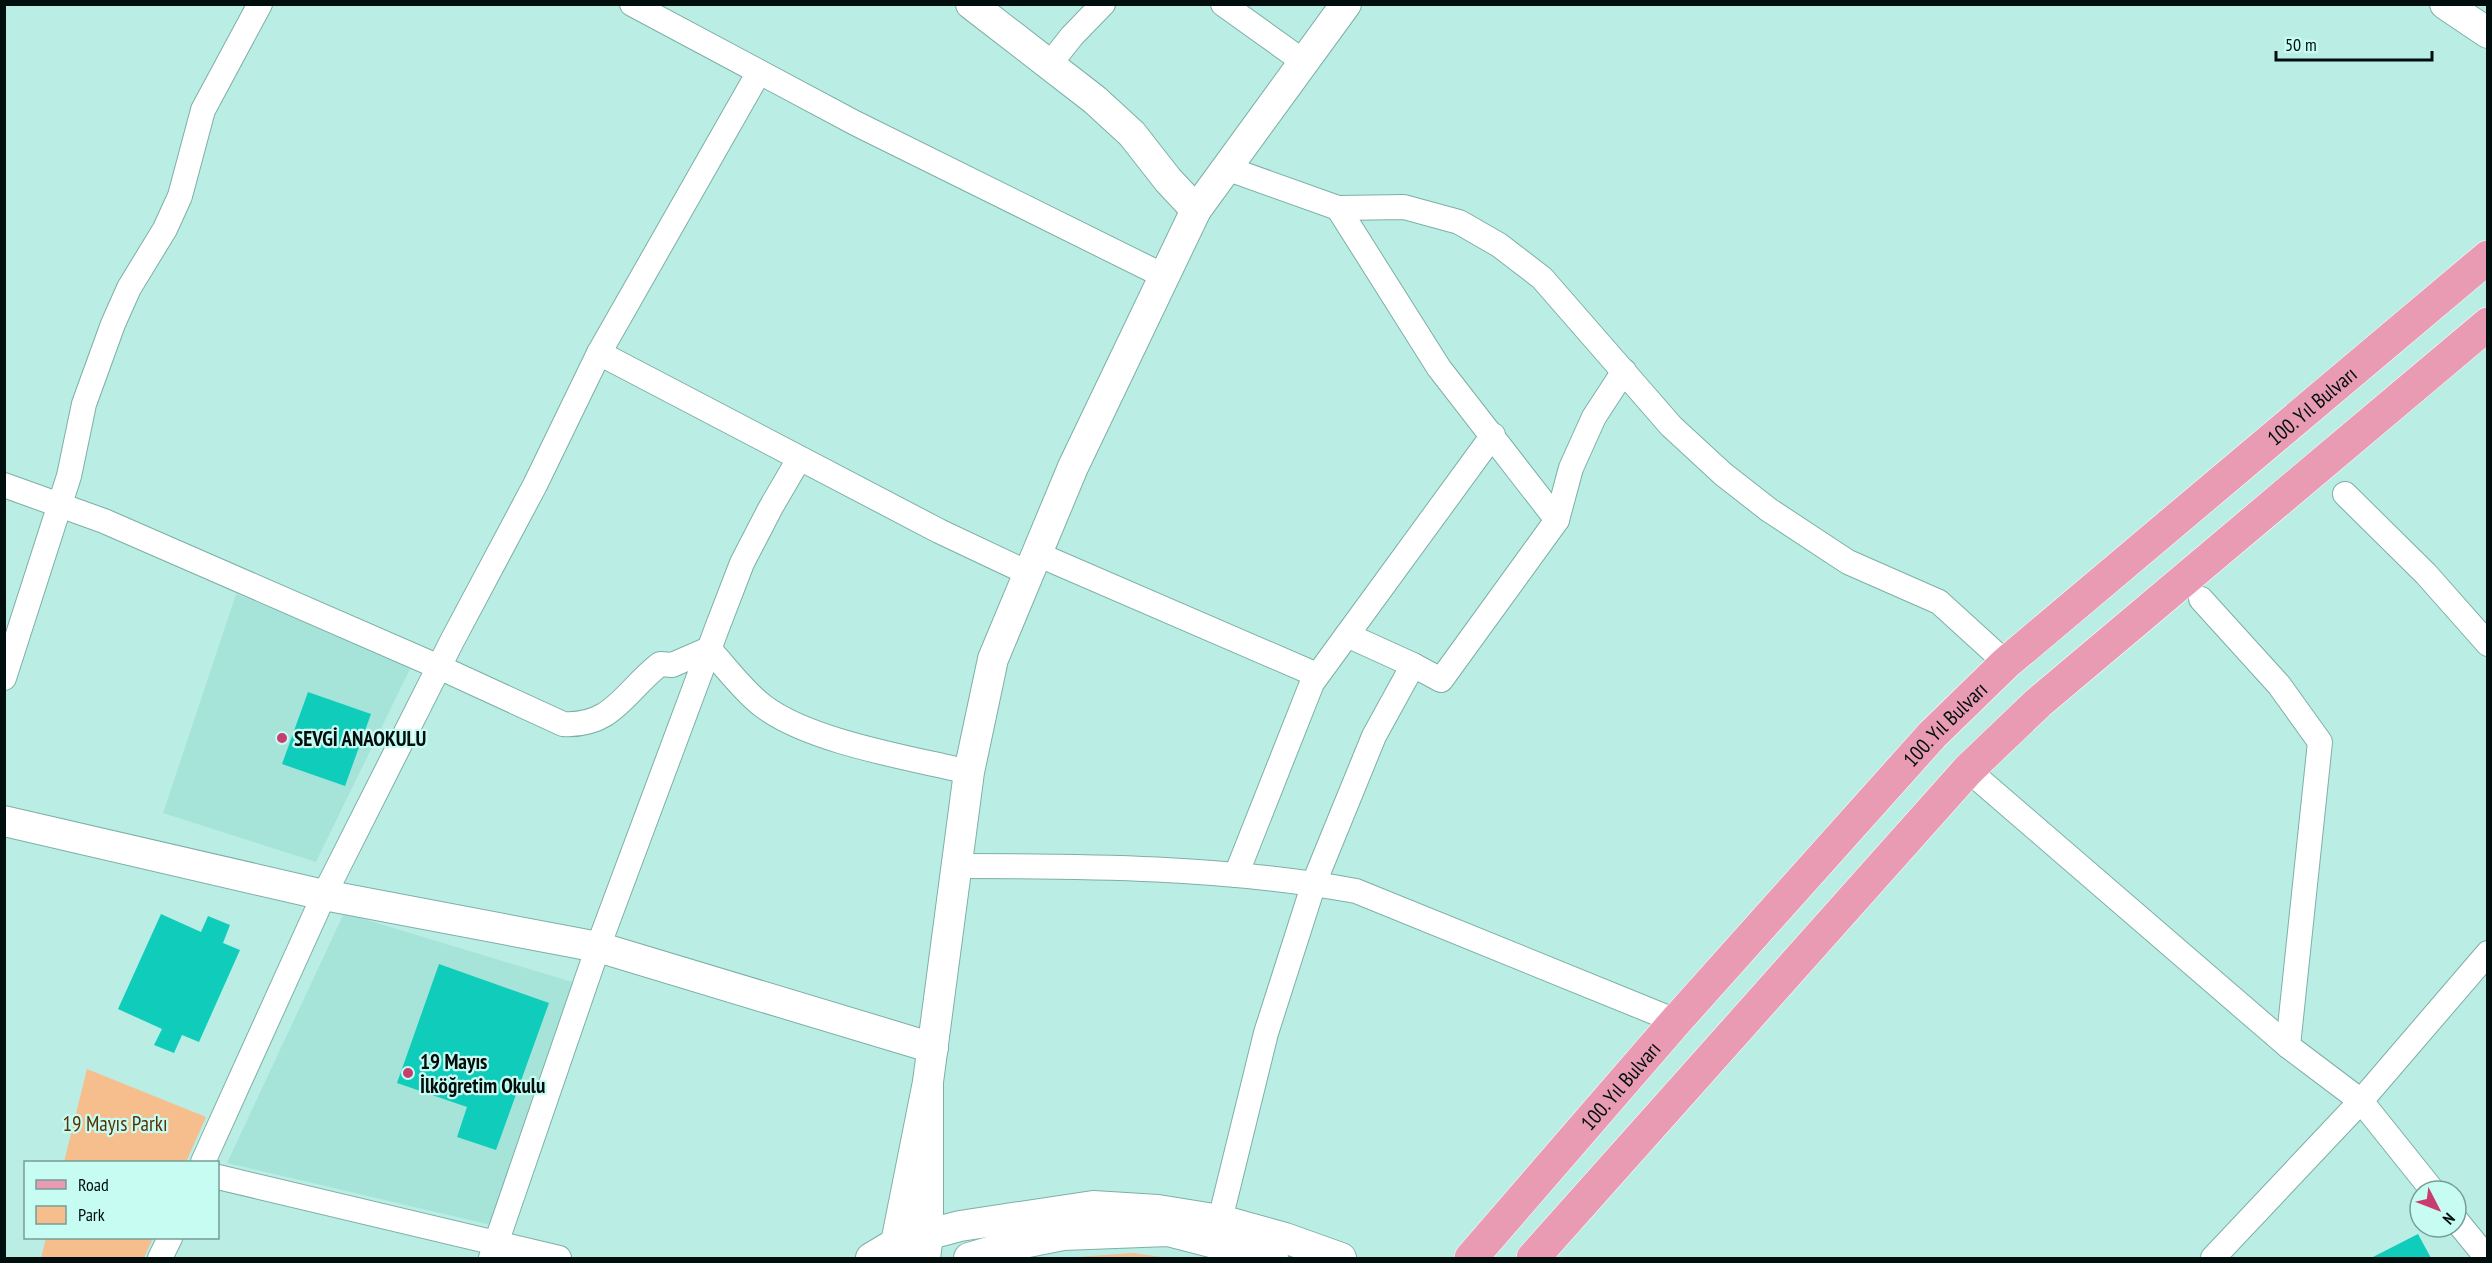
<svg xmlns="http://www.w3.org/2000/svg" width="2492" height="1263" font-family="'PT Sans Narrow',sans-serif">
<rect width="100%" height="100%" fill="#baeee5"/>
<g fill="#a6e4da">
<polygon points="236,594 413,663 316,862 163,813"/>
<polygon points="344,913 579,984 495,1226 227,1163"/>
</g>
<g fill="#f5be8c">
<polygon points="87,1069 206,1117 186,1162 64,1162"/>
<polygon points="46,1238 153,1238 144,1258 41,1258"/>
<polygon points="1133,1253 1169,1258 1062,1258"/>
</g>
<g fill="#0fcdba">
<polygon points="308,692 371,714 345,786 282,764"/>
<polygon points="161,914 201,932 208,916 230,925 223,943 240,950 199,1042 182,1035 174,1053 154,1045 162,1029 118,1009"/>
<polygon points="439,964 549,1003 496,1150 457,1137 467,1107 397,1083"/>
<polygon points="2418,1234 2431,1258 2371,1258"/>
</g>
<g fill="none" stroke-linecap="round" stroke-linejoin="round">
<defs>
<g id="minor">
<polyline points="632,4 855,123 1164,276"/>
<polyline points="1223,4 1304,62"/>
<polyline points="1049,65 1072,36 1103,4"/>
<polyline points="1226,168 1338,208 1404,207 1459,222 1499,245 1542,278 1671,426 1723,474 1769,510 1848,562 1939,602 2006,663"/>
<polyline points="1338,208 1439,368 1557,520"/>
<polyline points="599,353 939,531 1028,573"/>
<path d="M 4,485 L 104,521 L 439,667 L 563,724 C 613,727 625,691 660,664 L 672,665 L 709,649 C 725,666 745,693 763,706 C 810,742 911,758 969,772"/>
<polyline points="2345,494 2426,574 2488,644"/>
<polyline points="1037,554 1317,675"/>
<polyline points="2201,599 2279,685 2320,742 2288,1046"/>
<polyline points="1347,635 1413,665 1441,680 1557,520 1571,468 1594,417 1624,371"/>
<polyline points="4,678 69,476 84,404 113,324 129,288 165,229 180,196 203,110 260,4"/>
<polyline points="1968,770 2288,1046 2361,1101 2433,1191"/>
<path d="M 957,866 C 1089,866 1225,867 1356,891 L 1676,1021"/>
<polyline points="1236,875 1312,683 1493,435"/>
<polyline points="203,1162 324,895 452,641 535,485 599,353 759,72"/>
<polyline points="218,1177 559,1258"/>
<polyline points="1220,1220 1266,1033 1314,883 1374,736 1413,665"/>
<polyline points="2456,1220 2487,1258"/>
<polyline points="160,1258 170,1238"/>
<polyline points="491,1258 598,947 717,628 742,563 771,507 799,459"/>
<polyline points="2213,1258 2361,1101 2488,953"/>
</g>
<g id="tertiary">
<polyline points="971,4 1095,100 1132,134 1168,180 1196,210"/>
<polyline points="2445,4 2488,33"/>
<polyline points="4,821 324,895 598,947 933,1048"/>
<polyline points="928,1082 969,772 993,659 1073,467 1196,210 1346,4"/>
<polyline points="871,1258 896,1243 960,1226 1093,1206 1158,1210 1220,1220 1285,1238 1341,1258"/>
<polyline points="897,1258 896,1243 928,1082 928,1235 925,1258"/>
<polyline points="969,1258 1013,1245 1063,1235 1168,1231 1273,1258"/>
</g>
<g id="primary">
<path id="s1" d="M 1471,1258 L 1676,1021 L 1932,735 L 2006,663 L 2488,257"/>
<polyline points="1533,1258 1968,770 2038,703 2488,324"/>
</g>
</defs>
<use href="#minor" stroke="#7dafa7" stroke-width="26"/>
<use href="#tertiary" stroke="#7dafa7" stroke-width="32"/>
<use href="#primary" stroke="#fff" stroke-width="34"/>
<use href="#minor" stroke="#fff" stroke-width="24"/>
<use href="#tertiary" stroke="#fff" stroke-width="30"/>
<use href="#primary" stroke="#e99bb4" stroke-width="33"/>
</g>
<g fill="#c93d6e" stroke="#c7fcf3" stroke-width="2">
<circle cx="282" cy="738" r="6"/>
<circle cx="408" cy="1073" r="6"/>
</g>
<g text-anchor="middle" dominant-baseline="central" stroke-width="4.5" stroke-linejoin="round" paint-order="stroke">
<g font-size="21" fill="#000f0d" stroke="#c7fcf3">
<text stroke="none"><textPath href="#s1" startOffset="1200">100. Yıl Bulvarı</textPath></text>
<text stroke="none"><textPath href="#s1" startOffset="714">100. Yıl Bulvarı</textPath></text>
<text stroke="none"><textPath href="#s1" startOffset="228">100. Yıl Bulvarı</textPath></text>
</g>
<g font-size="21" font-weight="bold" fill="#000f0d" stroke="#c7fcf3" text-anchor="start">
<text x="294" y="738">SEVGİ ANAOKULU</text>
<text x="420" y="1061">19 Mayıs<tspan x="420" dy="24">İlköğretim Okulu</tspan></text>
</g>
<g font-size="21" fill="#593203" stroke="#c7fcf3">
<text x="115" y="1123">19 Mayıs Parkı</text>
</g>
</g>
<rect width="2492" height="1263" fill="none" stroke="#000f0d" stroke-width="12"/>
<rect x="24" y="1161" width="195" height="78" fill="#c7fcf3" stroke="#779d97" stroke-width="1.5"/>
<rect x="36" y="1180" width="30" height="9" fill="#e99bb4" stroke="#779d97" stroke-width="1.5"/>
<text x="78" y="1191" font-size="18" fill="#000f0d">Road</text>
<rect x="36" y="1206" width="30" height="18" fill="#f5be8c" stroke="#779d97" stroke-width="1.5"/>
<text x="78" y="1221" font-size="18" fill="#000f0d">Park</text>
<g transform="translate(2438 1209) rotate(132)"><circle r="28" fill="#c7fcf3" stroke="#779d97" stroke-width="1.5"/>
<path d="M0-4.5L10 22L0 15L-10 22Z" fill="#c93d6e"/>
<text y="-9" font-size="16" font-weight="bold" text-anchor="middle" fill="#000f0d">N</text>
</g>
<path d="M2276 51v9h156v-9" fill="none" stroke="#000f0d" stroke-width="3"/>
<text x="2285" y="51" font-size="18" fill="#000f0d" stroke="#c7fcf3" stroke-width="4.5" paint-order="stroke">50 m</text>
</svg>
